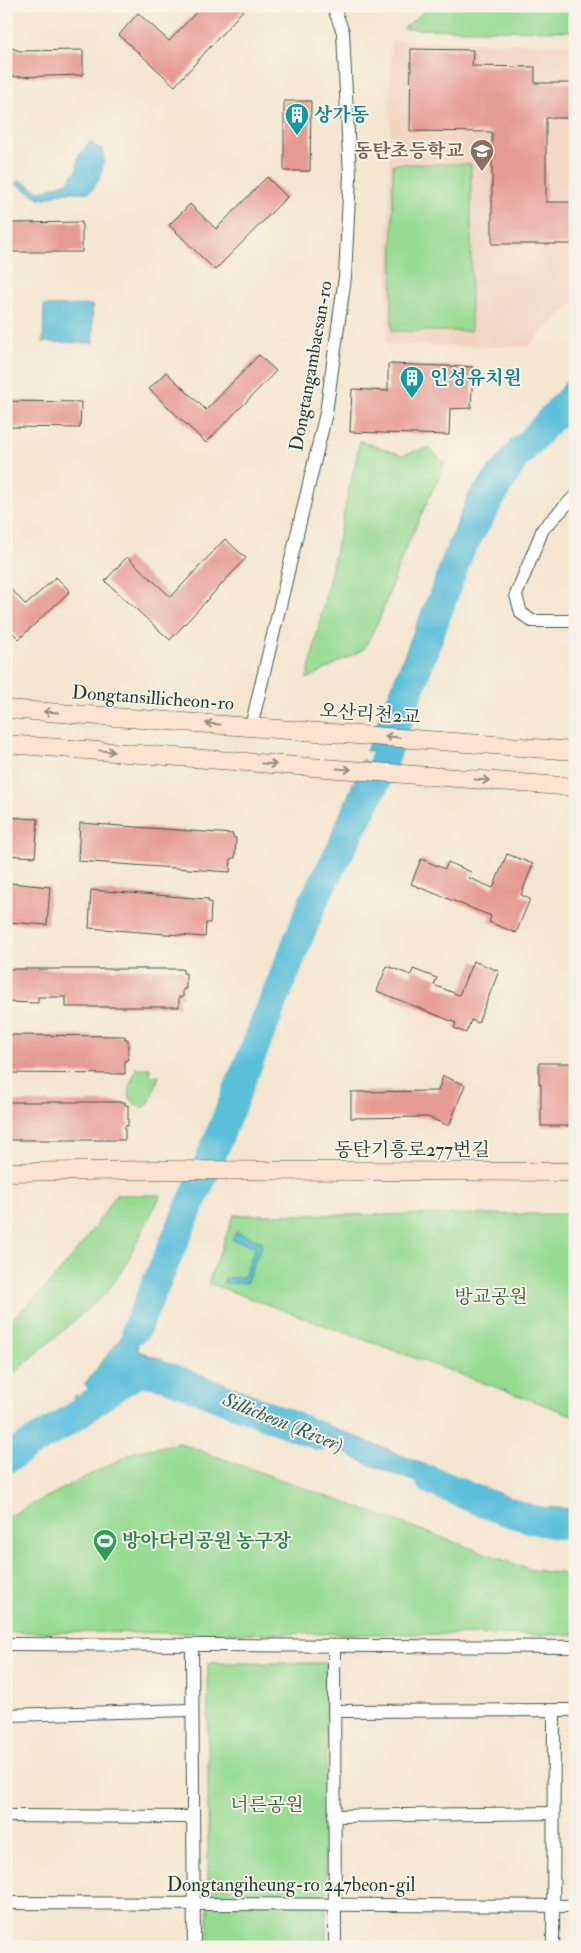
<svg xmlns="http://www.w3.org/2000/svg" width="581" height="1953" font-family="'IM FELL Double Pica','Noto Serif KR',serif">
<rect width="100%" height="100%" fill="#f7f3e8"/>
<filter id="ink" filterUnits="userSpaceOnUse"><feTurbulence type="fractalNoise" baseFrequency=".02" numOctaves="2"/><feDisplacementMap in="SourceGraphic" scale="10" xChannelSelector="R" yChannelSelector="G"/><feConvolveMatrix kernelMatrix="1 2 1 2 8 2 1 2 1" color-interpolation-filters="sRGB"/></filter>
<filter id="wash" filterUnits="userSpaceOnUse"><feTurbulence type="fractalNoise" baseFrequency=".0096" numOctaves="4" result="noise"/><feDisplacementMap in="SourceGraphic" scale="20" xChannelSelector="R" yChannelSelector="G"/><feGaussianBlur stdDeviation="1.12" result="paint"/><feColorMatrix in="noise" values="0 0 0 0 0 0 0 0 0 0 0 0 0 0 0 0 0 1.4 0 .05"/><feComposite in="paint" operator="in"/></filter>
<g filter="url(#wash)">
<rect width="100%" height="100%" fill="#f4e6cf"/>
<polygon fill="#f3d4bf" points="391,41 575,44 575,301 527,347 387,345"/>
<g fill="#97db93" stroke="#5b8c64">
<polygon points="431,6 575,6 575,31 403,29"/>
<polygon points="393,164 471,164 471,331 392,331"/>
<polygon points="360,441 402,455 429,448 445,463 401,559 380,618 364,649 307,679"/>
<path d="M 136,1068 L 150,1068 L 150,1076 L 159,1076 L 149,1103 L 144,1107 C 138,1107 137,1106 133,1102 C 122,1089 134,1080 136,1068 Z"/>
<path d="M 116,1195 L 161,1195 L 123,1269 L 107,1292 L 6,1380 L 6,1324 C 53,1285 83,1246 116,1195 Z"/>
<polygon points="575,1214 575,1416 208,1283 234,1215"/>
<polygon points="179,1443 532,1570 575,1575 575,1635 6,1632 6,1518 134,1452"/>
<rect x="208" y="1663" width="118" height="284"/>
</g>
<g fill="#5cbfda" stroke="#3e7e87">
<path d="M 90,142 L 103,151 C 104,169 102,178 90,192 L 66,192 L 41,199 L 16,184 L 20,180 L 40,192 L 67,182 L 77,171 L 78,157 Z"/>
<polygon points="92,305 93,343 43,342 44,306"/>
<polygon points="575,379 575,397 470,507 375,750 366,751 469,494 511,441"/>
<polygon points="363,760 367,762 203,1163 195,1162"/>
<polygon points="190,1179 194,1180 137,1331 138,1351 231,1386 455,1477 537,1507 575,1509 575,1533 525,1525 513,1513 462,1493 447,1494 368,1464 286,1423 249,1409 227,1396 219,1386 133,1362 78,1420 6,1464 6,1448 62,1413 121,1338"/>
<polygon points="236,1232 263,1242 246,1283 224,1283 224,1278 244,1277 256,1246 232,1240"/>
</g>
<g fill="#f4e6cf">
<polygon points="200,1144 213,1144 205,1164 193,1163"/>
<polygon points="188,1178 197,1180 192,1193 182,1193"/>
<polygon points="83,1382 97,1403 89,1413 75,1392"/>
</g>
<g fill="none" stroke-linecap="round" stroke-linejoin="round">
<g stroke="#5cbfda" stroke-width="29">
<polyline points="136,1329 206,1169 314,900 376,782 460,550 514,459 575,393"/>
<polyline points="6,1459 70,1420 113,1388 137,1374 152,1373 168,1377 319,1436"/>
<path d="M 430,1480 C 476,1499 524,1524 575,1526"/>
</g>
</g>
<g id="blocks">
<g fill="#e69b92">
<polygon points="202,6 247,6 175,86 119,35 138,13 169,41"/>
<polygon points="6,46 20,51 83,50 83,75 15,77 6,74"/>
<polygon points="411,49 473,50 472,66 535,67 535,83 575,83 575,118 546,118 546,202 575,202 575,244 492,244 492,132 410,131"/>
<polygon points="284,101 311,101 310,171 284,171"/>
<polygon points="267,177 287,197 215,270 169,225 190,204 216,229"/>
<polygon points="6,220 14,223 82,222 82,252 14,252 6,250"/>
<polygon points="259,355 276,371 206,443 149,389 166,372 206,410"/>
<polygon points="388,364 473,367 471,408 450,409 449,435 350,432 352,389 388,391"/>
<polygon points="6,401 81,402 80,428 12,427 6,425"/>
<polygon points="225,539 246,558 170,640 105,581 127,557 171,597"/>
<polygon points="56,577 70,591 19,639 6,626 6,584 26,605"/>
<polygon points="6,817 38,819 35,857 6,855"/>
<polygon points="80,823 233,834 233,837 236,838 235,858 231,858 230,872 78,861"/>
<polygon points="507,854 533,864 521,895 530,899 516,933 489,922 491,916 411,884 421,859 445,869 448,862 471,872 469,878 493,888"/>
<polygon points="11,883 50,887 47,925 6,922 6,884"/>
<polygon points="91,890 208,899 208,902 211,902 210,923 206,923 205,937 89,928"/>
<polygon points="473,961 499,971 478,1023 471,1020 466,1033 454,1028 456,1023 377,991 387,966 411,975 413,969 437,978 434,985 459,995"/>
<polygon points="6,969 183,969 183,973 186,973 186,989 183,989 183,997 179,997 179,1007 66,1007 66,997 38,997 38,1003 6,1002"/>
<polygon points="6,1035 125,1036 125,1039 128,1039 128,1060 125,1060 125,1074 6,1073"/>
<polygon points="539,1063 575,1063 575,1126 541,1126 541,1084 539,1084"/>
<polygon points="443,1076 465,1085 449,1126 428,1117 351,1118 351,1092 438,1091"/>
<polygon points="7,1102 125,1102 125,1105 128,1105 128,1126 125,1126 125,1140 6,1140"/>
</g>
</g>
</g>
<g filter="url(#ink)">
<use href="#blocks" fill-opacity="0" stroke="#3f564b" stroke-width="1"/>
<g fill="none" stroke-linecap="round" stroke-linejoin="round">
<defs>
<g id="street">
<polyline points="575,496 543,529 516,595 521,613 532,621 575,621"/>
<polyline points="251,727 326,413 345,277 350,176 343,32 333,6"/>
<polyline points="6,1644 575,1647"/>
<polyline points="192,1645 194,1947"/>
<polyline points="334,1646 335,1947"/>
<polyline points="334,1711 575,1710"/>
<polyline points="6,1715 192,1710"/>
<polyline points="6,1816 193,1817"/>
<polyline points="334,1816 553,1813"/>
<polyline points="6,1903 575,1906"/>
<polyline points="553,1947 554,1710"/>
</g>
<g id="secondary">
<polyline points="6,709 575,751"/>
<polyline points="6,744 575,787"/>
<polyline points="6,1172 156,1170 575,1172"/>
</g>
</defs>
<use href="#street" stroke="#3f564b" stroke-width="14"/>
<use href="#secondary" stroke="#3f564b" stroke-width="19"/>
<use href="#street" stroke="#fff" stroke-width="12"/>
<use href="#secondary" stroke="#fde4d1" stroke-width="18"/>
</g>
<defs><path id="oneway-shaft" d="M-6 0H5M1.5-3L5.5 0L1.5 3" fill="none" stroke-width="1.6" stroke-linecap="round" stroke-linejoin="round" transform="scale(1.25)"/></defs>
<g stroke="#8e9082">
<use href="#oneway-shaft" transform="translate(51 712) rotate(-176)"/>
<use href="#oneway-shaft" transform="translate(213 724) rotate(-176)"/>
<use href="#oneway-shaft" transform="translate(392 737) rotate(-176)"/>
<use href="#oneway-shaft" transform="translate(107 751) rotate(4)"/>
<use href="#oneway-shaft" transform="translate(269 764) rotate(4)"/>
<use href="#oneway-shaft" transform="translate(344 769) rotate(4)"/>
<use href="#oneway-shaft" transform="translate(482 780) rotate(4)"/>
</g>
</g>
<defs>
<symbol id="building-pin" viewBox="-11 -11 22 30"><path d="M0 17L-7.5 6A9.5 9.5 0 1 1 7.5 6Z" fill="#0f9aa8" stroke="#f7f3e8"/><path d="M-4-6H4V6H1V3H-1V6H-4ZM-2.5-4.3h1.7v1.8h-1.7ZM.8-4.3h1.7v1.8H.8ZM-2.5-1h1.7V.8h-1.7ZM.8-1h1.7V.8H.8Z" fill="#fff"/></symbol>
<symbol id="school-pin" viewBox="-11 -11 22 30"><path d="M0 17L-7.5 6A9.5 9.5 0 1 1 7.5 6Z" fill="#8d6e63" stroke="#f7f3e8"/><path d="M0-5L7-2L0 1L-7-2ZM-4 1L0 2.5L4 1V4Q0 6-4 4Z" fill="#fff"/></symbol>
<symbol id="stadium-pin" viewBox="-11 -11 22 30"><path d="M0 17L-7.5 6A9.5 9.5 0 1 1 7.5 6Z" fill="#2e9e5b" stroke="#f7f3e8"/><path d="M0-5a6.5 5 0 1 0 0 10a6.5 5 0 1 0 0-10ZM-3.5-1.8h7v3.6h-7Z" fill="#fff"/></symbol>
</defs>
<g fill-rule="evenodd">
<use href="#building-pin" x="283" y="101" width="28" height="38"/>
<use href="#school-pin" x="468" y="137" width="28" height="38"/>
<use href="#building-pin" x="398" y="364" width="28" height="38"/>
<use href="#stadium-pin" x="91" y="1527" width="28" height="38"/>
</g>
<g text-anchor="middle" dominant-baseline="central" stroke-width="4" stroke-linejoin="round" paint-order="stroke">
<g font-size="19" font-weight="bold" fill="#0d838f" stroke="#f7f3e8" text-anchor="start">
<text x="314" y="115">상가동</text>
<text x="430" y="378">인성유치원</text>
</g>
<g font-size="19" font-weight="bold" fill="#785e54" stroke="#f7f3e8" text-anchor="end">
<text x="464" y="151">동탄초등학교</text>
</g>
<g font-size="19" fill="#1f3d34" stroke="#f7f3e8">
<text transform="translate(311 366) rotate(-80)">Dongtangambaesan-ro</text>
<text transform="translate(153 698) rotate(4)">Dongtansillicheon-ro</text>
<text transform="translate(370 714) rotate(4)">오산리천2교</text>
<text x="412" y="1150">동탄기흥로277번길</text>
<text x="291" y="1885">Dongtangiheung-ro 247beon-gil</text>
</g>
<g font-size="19" fill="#375d47" stroke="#f7f3e8">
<text x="491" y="1297">방교공원</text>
<text x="267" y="1805">너른공원</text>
</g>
<g font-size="19" font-weight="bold" fill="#27864d" stroke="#f7f3e8" text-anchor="start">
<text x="122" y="1541">방아다리공원 농구장</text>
</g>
<g font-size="20" font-style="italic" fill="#2e5e5e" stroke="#f7f3e8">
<text transform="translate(283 1422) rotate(22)">Sillicheon (River)</text>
</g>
</g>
<rect width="581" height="1953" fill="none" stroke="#f7f3e8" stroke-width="25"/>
</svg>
